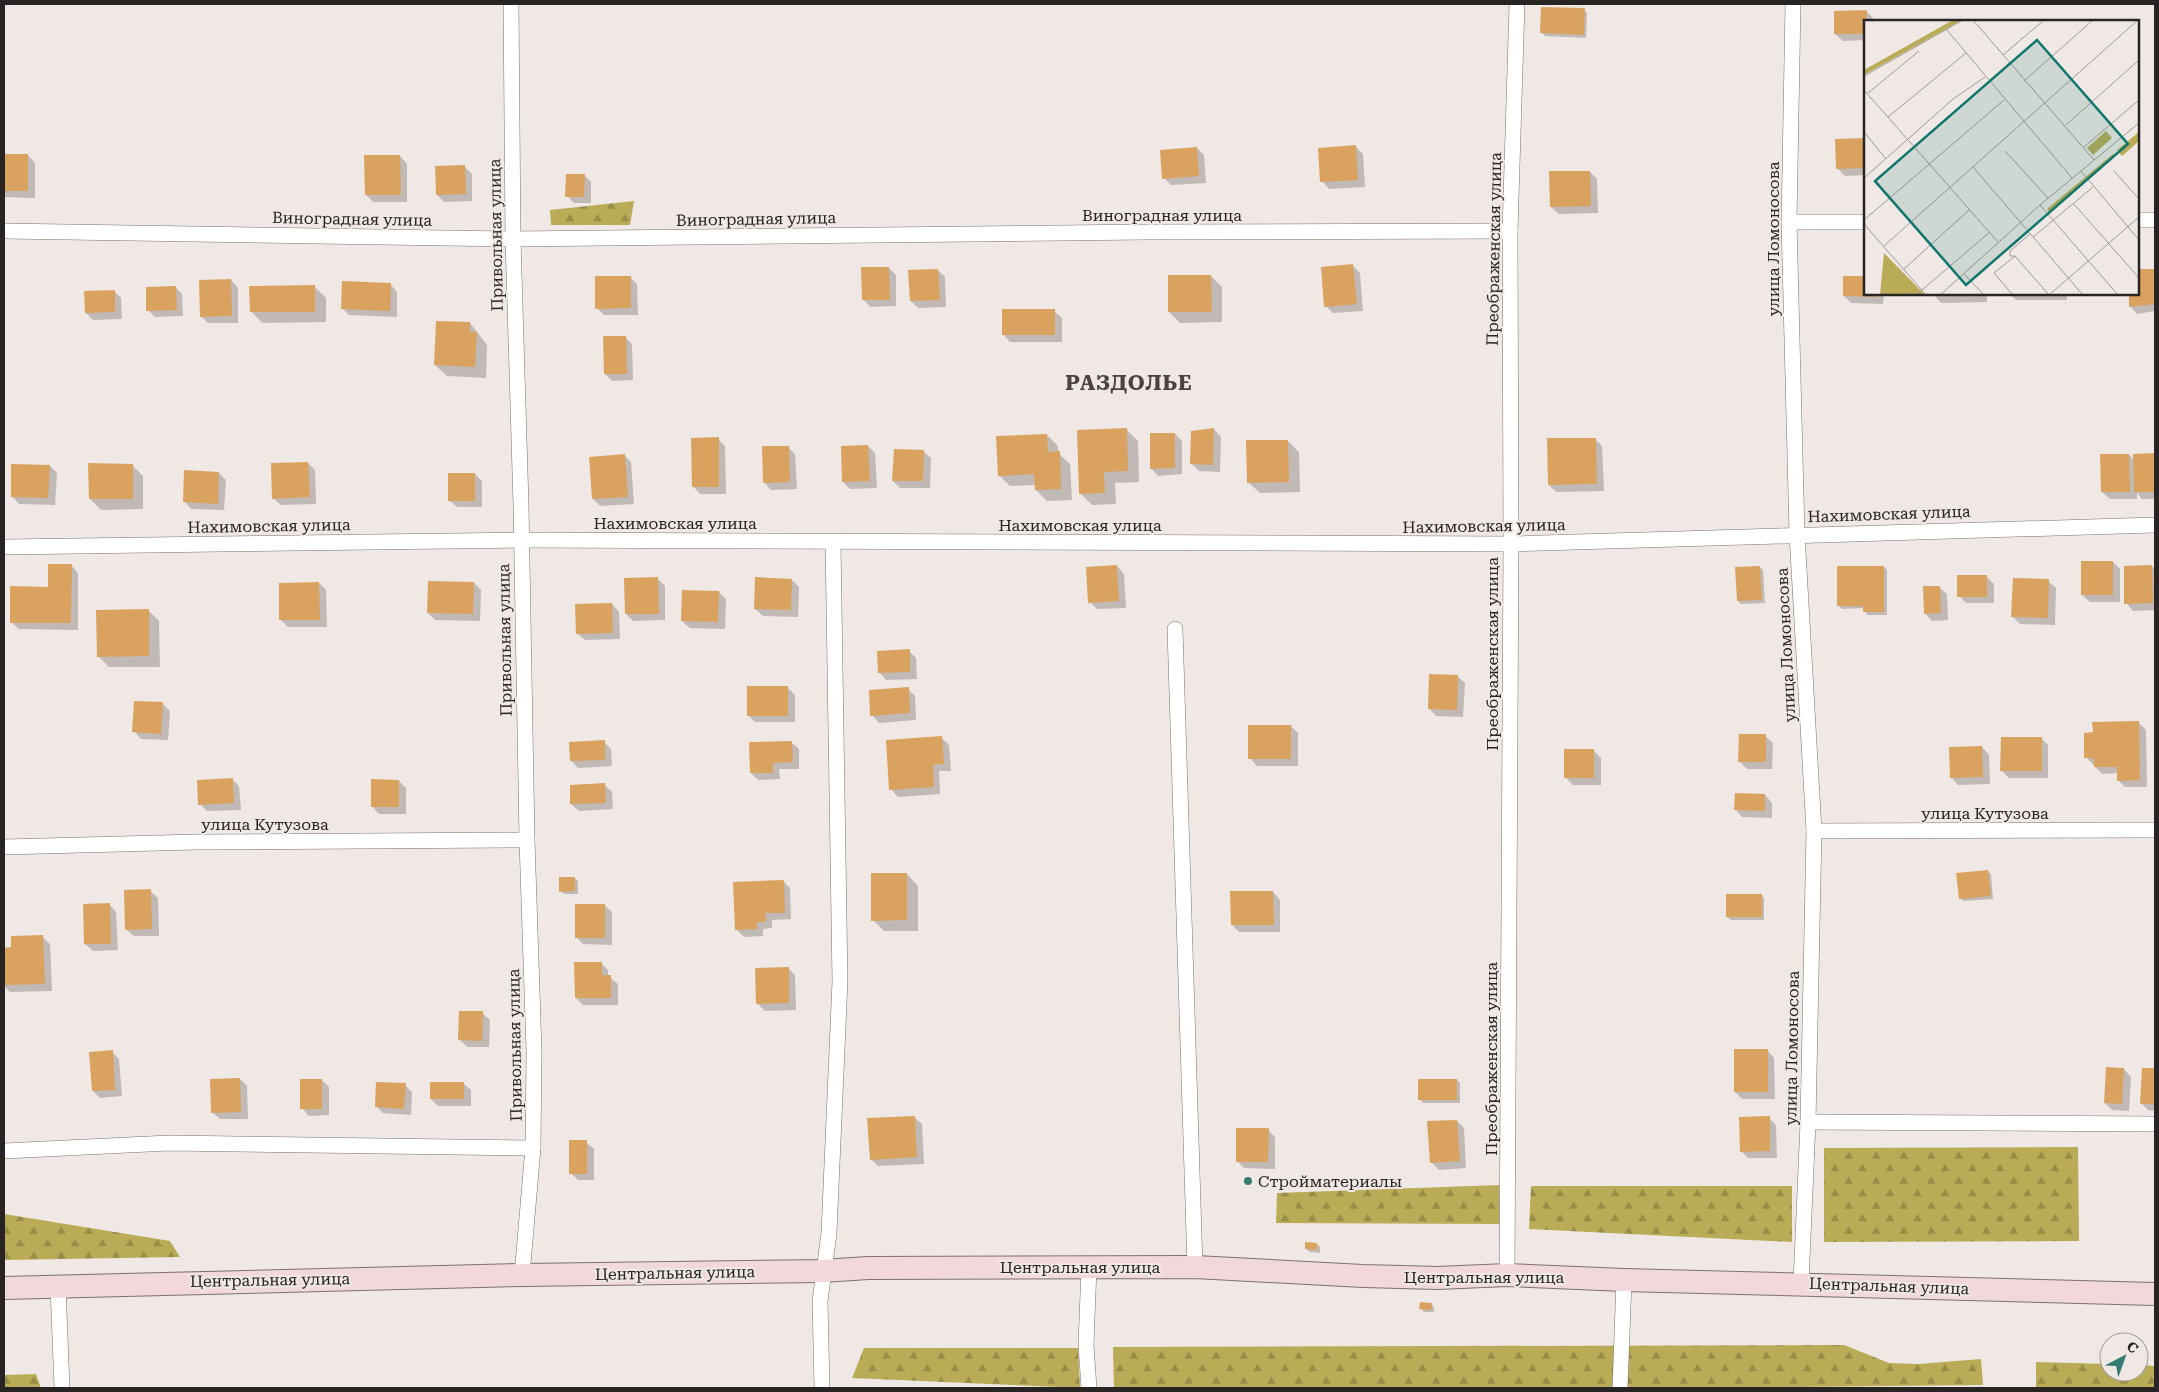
<svg xmlns="http://www.w3.org/2000/svg" width="2159" height="1392" font-family="'Roboto Serif',serif">
<defs>
<pattern id="forest-firs" width="22" height="20" patternUnits="userSpaceOnUse" patternTransform="scale(1.25)"><rect width="22" height="20" fill="#baac57"/><path d="M5 1l3.5 6h-7zM16 11l3.5 6h-7z" fill="#978c48"/></pattern>
</defs>
<rect width="100%" height="100%" fill="#f0e8e4"/>
<g fill="url(#forest-firs)">
<polygon points="634,201 630,225 551,225 550,210"/>
<polygon points="2078,1147 2079,1241 1824,1242 1824,1148"/>
<polygon points="1499,1185 1500,1224 1276,1223 1277,1193"/>
<polygon points="1531,1186 1792,1186 1792,1242 1529,1229"/>
<polygon points="4,1214 170,1241 180,1257 4,1260"/>
<polygon points="1844,1345 1889,1363 1918,1364 1981,1359 1983,1385 1706,1388 1114,1388 1113,1347"/>
<polygon points="864,1348 1078,1348 1080,1388 852,1378"/>
<polygon points="2036,1362 2109,1364 2109,1372 2139,1372 2139,1365 2155,1366 2155,1388 2036,1388"/>
<polygon points="36,1374 41,1388 4,1388 4,1375"/>
</g>
<g fill="#0003">
<polygon points="96,4 123,4 123,5 97,5"/>
<polygon points="1584,10 1587,13 1586,38 1545,36 1542,33"/>
<polygon points="1866,11 1873,18 1873,21 1865,21 1865,40 1843,41 1835,34"/>
<polygon points="1865,139 1865,175 1845,176 1838,169 1837,140"/>
<polygon points="1356,147 1363,154 1365,187 1329,189 1322,181"/>
<polygon points="1197,148 1204,155 1206,183 1171,185 1164,178"/>
<polygon points="2138,148 2139,148 2138,180"/>
<polygon points="4,155 28,155 35,163 35,198 4,197"/>
<polygon points="400,156 407,164 407,202 373,202 366,195"/>
<polygon points="465,167 472,174 472,201 444,202 437,195"/>
<polygon points="1590,172 1597,179 1598,213 1559,214 1551,207"/>
<polygon points="584,175 591,182 591,203 574,203 567,196"/>
<polygon points="1353,266 1360,273 1363,311 1333,313 1326,306"/>
<polygon points="889,268 896,275 896,306 870,307 863,299"/>
<polygon points="938,270 945,277 946,307 918,308 911,301"/>
<polygon points="2138,270 2155,271 2155,311 2137,314 2130,306 2130,294 2138,294"/>
<polygon points="1211,276 1222,287 1222,322 1180,323 1169,312"/>
<polygon points="630,277 637,284 638,315 604,315 597,308"/>
<polygon points="1844,277 1865,277 1865,294 1884,294 1883,304 1851,303 1844,296"/>
<polygon points="231,280 238,288 238,323 208,323 201,316"/>
<polygon points="390,284 397,292 397,317 349,315 342,308"/>
<polygon points="314,286 326,298 326,322 262,323 251,311"/>
<polygon points="175,287 182,294 183,316 155,317 148,310"/>
<polygon points="114,291 121,298 122,319 93,320 86,313"/>
<polygon points="1933,294 1987,294 1987,302 1941,303"/>
<polygon points="2009,294 2067,294 2067,300 2016,300"/>
<polygon points="1054,311 1062,318 1062,342 1010,342 1003,334"/>
<polygon points="470,323 487,345 486,378 447,376 435,365"/>
<polygon points="625,337 632,344 633,380 612,381 605,374"/>
<polygon points="1214,429 1221,437 1220,472 1199,471 1192,464"/>
<polygon points="1127,430 1138,441 1139,482 1115,483 1116,504 1092,505 1081,494"/>
<polygon points="1175,434 1182,441 1182,474 1158,476 1151,468"/>
<polygon points="1047,435 1058,446 1058,453 1070,464 1072,500 1047,501 1036,490 1036,485 1010,486 999,475"/>
<polygon points="718,439 725,446 726,494 700,494 693,486"/>
<polygon points="1595,439 1602,446 1604,491 1556,492 1549,485"/>
<polygon points="1288,441 1299,452 1300,492 1260,493 1248,482"/>
<polygon points="868,446 875,453 877,488 850,489 843,482"/>
<polygon points="788,447 795,454 797,489 771,490 764,482"/>
<polygon points="923,451 931,458 930,488 900,488 893,481"/>
<polygon points="624,455 631,462 634,504 600,506 593,499"/>
<polygon points="2129,455 2134,460 2134,455 2155,455 2155,499 2142,499 2137,493 2137,499 2110,499 2102,492"/>
<polygon points="308,463 315,470 316,504 281,505 273,498"/>
<polygon points="132,465 143,476 143,509 101,510 90,499"/>
<polygon points="50,466 57,473 55,505 19,504 12,496"/>
<polygon points="219,473 226,480 224,510 191,509 184,501"/>
<polygon points="475,474 482,481 482,507 457,507 449,500"/>
<polygon points="2113,562 2120,569 2120,602 2090,602 2082,595"/>
<polygon points="71,565 78,573 78,630 19,629 11,622 50,588"/>
<polygon points="1117,566 1124,574 1126,608 1097,609 1090,602"/>
<polygon points="2152,566 2155,570 2155,610 2133,611 2126,603"/>
<polygon points="1760,567 1763,570 1765,603 1741,604 1738,601"/>
<polygon points="1884,567 1887,570 1887,615 1867,615 1864,608 1842,609 1838,605"/>
<polygon points="1986,576 1994,584 1994,603 1966,603 1959,596"/>
<polygon points="658,579 665,586 665,620 633,621 626,614"/>
<polygon points="792,580 799,587 798,617 763,616 755,609"/>
<polygon points="2048,581 2056,588 2055,625 2020,624 2013,617"/>
<polygon points="319,583 326,590 327,627 288,627 281,620"/>
<polygon points="474,583 481,590 480,621 435,620 428,613"/>
<polygon points="1939,587 1947,594 1948,620 1932,621 1925,613"/>
<polygon points="719,592 726,599 725,629 690,628 682,621"/>
<polygon points="612,604 619,612 620,639 585,640 577,633"/>
<polygon points="148,610 159,621 160,667 109,667 98,656"/>
<polygon points="909,651 916,658 917,679 886,680 879,672"/>
<polygon points="1457,676 1465,683 1463,717 1436,716 1429,708"/>
<polygon points="788,688 795,695 795,722 755,722 748,715"/>
<polygon points="908,689 915,696 916,720 879,723 872,715"/>
<polygon points="163,704 170,711 168,740 141,739 134,731"/>
<polygon points="2139,723 2146,730 2147,787 2125,787 2118,780 2118,773 2102,774 2086,757"/>
<polygon points="1291,726 1298,733 1298,766 1257,766 1250,758"/>
<polygon points="1765,736 1773,743 1772,769 1747,769 1740,762"/>
<polygon points="942,738 949,745 951,771 939,771 940,794 898,797 891,789"/>
<polygon points="2041,738 2048,745 2048,778 2009,778 2002,771"/>
<polygon points="604,742 611,749 612,766 578,768 571,760"/>
<polygon points="791,742 799,749 799,769 779,769 780,779 758,780 751,773"/>
<polygon points="1982,747 1989,755 1990,784 1958,785 1951,777"/>
<polygon points="1594,751 1601,758 1601,785 1573,785 1566,778"/>
<polygon points="232,779 239,786 241,810 207,811 200,804"/>
<polygon points="399,781 406,788 406,814 379,814 372,806"/>
<polygon points="605,785 612,792 613,809 579,811 571,804"/>
<polygon points="1765,795 1772,803 1772,818 1742,817 1735,809"/>
<polygon points="1988,871 1991,874 1993,899 1963,901 1960,898"/>
<polygon points="907,874 918,886 918,931 884,931 873,920"/>
<polygon points="574,878 578,881 578,894 564,894 561,891"/>
<polygon points="783,881 790,888 791,919 772,920 772,928 763,929 763,936 744,937 736,929"/>
<polygon points="150,891 158,898 159,936 134,936 126,929"/>
<polygon points="1273,892 1280,900 1280,932 1239,932 1232,925"/>
<polygon points="1761,895 1764,898 1764,920 1731,920 1727,917"/>
<polygon points="109,904 116,912 118,950 93,951 85,944"/>
<polygon points="604,905 612,912 612,945 583,944 576,937"/>
<polygon points="43,937 50,944 52,991 10,992 4,986 4,949 12,949"/>
<polygon points="601,963 608,970 608,976 618,984 618,1005 583,1005 576,998"/>
<polygon points="788,968 795,975 796,1010 765,1011 758,1004"/>
<polygon points="482,1013 490,1020 489,1047 467,1047 459,1039"/>
<polygon points="1767,1050 1774,1058 1775,1099 1742,1099 1735,1092"/>
<polygon points="112,1052 119,1059 122,1096 100,1098 93,1091"/>
<polygon points="2124,1069 2131,1077 2129,1111 2112,1110 2105,1103"/>
<polygon points="2143,1069 2155,1070 2155,1111 2148,1110 2141,1103"/>
<polygon points="240,1079 247,1086 248,1119 220,1119 212,1112"/>
<polygon points="322,1080 329,1087 329,1115 309,1116 302,1108"/>
<polygon points="1457,1080 1460,1083 1460,1103 1423,1103 1420,1099"/>
<polygon points="463,1083 471,1090 471,1106 438,1106 431,1099"/>
<polygon points="405,1085 412,1092 411,1115 383,1113 376,1106"/>
<polygon points="914,1117 922,1124 924,1164 878,1166 871,1159"/>
<polygon points="1769,1118 1776,1125 1777,1158 1748,1158 1741,1151"/>
<polygon points="1457,1121 1464,1128 1466,1168 1439,1170 1431,1162"/>
<polygon points="1268,1130 1275,1137 1275,1169 1244,1168 1237,1161"/>
<polygon points="586,1142 594,1149 594,1180 578,1180 571,1173"/>
<polygon points="1317,1244 1320,1247 1320,1253 1310,1252 1306,1249"/>
<polygon points="1431,1304 1434,1307 1434,1312 1424,1312 1421,1309"/>
</g>
<g fill="#d9a25e">
<polygon points="1541,7 1585,8 1584,35 1540,33"/>
<polygon points="1867,10 1865,34 1834,34 1834,11"/>
<polygon points="1865,138 1865,168 1836,169 1835,139"/>
<polygon points="1356,145 1358,180 1320,182 1318,148"/>
<polygon points="1197,147 1199,176 1162,179 1160,150"/>
<rect x="4" y="154" width="24" height="37"/>
<polygon points="364,155 400,155 401,195 365,195"/>
<polygon points="465,165 466,194 436,195 435,166"/>
<polygon points="1549,171 1590,171 1591,206 1550,207"/>
<polygon points="566,174 585,174 584,197 565,197"/>
<polygon points="1353,264 1357,304 1324,307 1321,267"/>
<polygon points="861,267 889,267 890,300 862,300"/>
<polygon points="938,269 940,300 910,301 908,270"/>
<polygon points="2138,269 2155,269 2155,304 2129,307 2129,294 2138,294"/>
<polygon points="1168,275 1211,275 1212,312 1168,312"/>
<polygon points="595,276 631,276 631,308 595,309"/>
<polygon points="1843,276 1865,276 1865,294 1877,294 1877,297 1843,296"/>
<polygon points="231,279 232,316 200,317 199,280"/>
<polygon points="342,281 391,283 390,311 341,309"/>
<polygon points="315,285 315,312 250,312 249,286"/>
<polygon points="176,286 177,310 146,311 146,287"/>
<polygon points="115,290 115,312 85,313 84,291"/>
<polygon points="1932,294 1970,294 1970,295 1932,296"/>
<rect x="1002" y="309" width="53" height="26"/>
<polygon points="436,321 470,322 470,332 477,332 475,367 434,365"/>
<polygon points="603,336 626,336 627,374 604,374"/>
<polygon points="1127,428 1128,471 1104,472 1105,493 1079,494 1077,430"/>
<polygon points="1214,428 1213,465 1190,464 1191,431"/>
<polygon points="1150,433 1175,433 1175,468 1150,469"/>
<polygon points="1047,434 1048,452 1060,451 1061,489 1035,490 1034,474 998,476 996,436"/>
<polygon points="719,437 719,487 692,487 691,438"/>
<polygon points="1547,438 1596,438 1597,484 1548,485"/>
<polygon points="1246,440 1288,440 1289,482 1247,483"/>
<polygon points="868,445 870,481 842,482 841,446"/>
<polygon points="762,446 789,446 790,482 763,483"/>
<polygon points="894,449 924,450 923,481 892,481"/>
<polygon points="2155,453 2155,492 2134,492 2133,454"/>
<polygon points="625,454 628,497 592,499 589,457"/>
<polygon points="2100,454 2129,454 2130,492 2101,492"/>
<polygon points="308,462 310,497 272,499 271,463"/>
<polygon points="88,463 133,464 133,499 89,499"/>
<polygon points="11,464 50,465 48,498 11,497"/>
<polygon points="184,470 219,472 218,504 183,502"/>
<rect x="448" y="473" width="27" height="28"/>
<rect x="2081" y="561" width="32" height="34"/>
<polygon points="48,564 72,564 71,623 10,623 10,586 48,587"/>
<polygon points="1117,565 1119,601 1088,603 1086,567"/>
<polygon points="2152,565 2153,603 2124,604 2124,566"/>
<polygon points="1760,566 1762,600 1737,601 1735,567"/>
<polygon points="1837,566 1884,566 1884,612 1863,612 1863,606 1837,606"/>
<rect x="1957" y="575" width="30" height="22"/>
<polygon points="658,577 659,614 625,614 624,578"/>
<polygon points="755,577 792,579 791,610 754,609"/>
<polygon points="2013,578 2049,579 2048,618 2011,617"/>
<polygon points="428,581 474,582 473,614 427,613"/>
<polygon points="319,582 320,620 279,620 279,583"/>
<polygon points="1923,586 1940,586 1941,613 1924,614"/>
<polygon points="682,590 719,591 718,622 681,621"/>
<polygon points="612,603 613,633 576,634 575,604"/>
<polygon points="149,609 149,656 97,657 96,610"/>
<polygon points="910,649 910,672 878,673 877,651"/>
<polygon points="1429,674 1458,675 1457,710 1428,709"/>
<rect x="747" y="686" width="41" height="30"/>
<polygon points="909,687 910,713 870,716 869,690"/>
<polygon points="134,701 163,702 161,734 132,732"/>
<polygon points="2139,721 2140,780 2117,781 2117,767 2094,767 2094,758 2084,758 2084,733 2093,732 2092,722"/>
<rect x="1248" y="725" width="43" height="34"/>
<polygon points="1739,734 1766,734 1766,762 1738,762"/>
<polygon points="942,736 944,764 933,765 934,787 889,790 886,740"/>
<polygon points="2001,737 2042,737 2042,771 2000,771"/>
<polygon points="605,740 605,760 570,761 569,742"/>
<polygon points="792,741 793,762 773,763 773,773 750,773 749,742"/>
<polygon points="1982,746 1983,777 1950,778 1949,747"/>
<rect x="1564" y="749" width="30" height="29"/>
<polygon points="233,778 234,803 198,805 197,780"/>
<polygon points="371,779 399,780 399,807 371,807"/>
<polygon points="605,783 606,803 570,804 570,785"/>
<polygon points="1735,793 1765,794 1765,811 1734,810"/>
<polygon points="1988,870 1991,896 1959,899 1956,873"/>
<polygon points="871,873 907,873 907,920 871,921"/>
<polygon points="559,877 575,877 575,891 559,892"/>
<polygon points="784,880 785,913 765,913 766,922 757,922 757,929 735,930 733,882"/>
<polygon points="151,889 152,929 125,930 124,890"/>
<polygon points="1230,891 1273,891 1274,925 1231,925"/>
<rect x="1726" y="894" width="36" height="23"/>
<polygon points="110,903 111,944 84,944 83,904"/>
<rect x="575" y="904" width="30" height="34"/>
<polygon points="43,935 45,984 4,985 4,948 11,947 11,936"/>
<polygon points="574,962 602,962 602,975 611,975 611,998 575,998"/>
<polygon points="789,967 789,1003 756,1004 755,968"/>
<polygon points="459,1011 483,1011 482,1041 458,1040"/>
<rect x="1734" y="1049" width="34" height="43"/>
<polygon points="113,1050 115,1090 92,1091 89,1052"/>
<polygon points="2106,1067 2124,1068 2122,1104 2104,1103"/>
<polygon points="2142,1068 2155,1068 2155,1104 2140,1104"/>
<polygon points="240,1078 241,1112 211,1113 210,1079"/>
<rect x="300" y="1079" width="22" height="30"/>
<rect x="1418" y="1079" width="39" height="21"/>
<polygon points="376,1082 406,1083 404,1109 375,1107"/>
<rect x="430" y="1082" width="34" height="17"/>
<polygon points="915,1116 917,1157 870,1160 867,1118"/>
<polygon points="1770,1116 1770,1151 1740,1152 1739,1117"/>
<polygon points="1457,1120 1460,1161 1430,1163 1427,1121"/>
<polygon points="1236,1128 1269,1128 1268,1162 1236,1162"/>
<rect x="569" y="1140" width="18" height="34"/>
<polygon points="1305,1242 1317,1243 1317,1250 1305,1249"/>
<polygon points="1420,1302 1432,1303 1431,1310 1419,1309"/>
</g>
<g fill="none" stroke-linecap="round" stroke-linejoin="round">
<defs>
<g id="minor">
<polyline points="511,4 513,239 521,505 527,840 534,1051 533,1148 522,1275"/>
<polyline points="1793,4 1789,222 1797,534 1814,831 1808,1122 1801,1283"/>
<polyline points="2138,220 2155,220"/>
<polyline points="1789,222 1865,222"/>
<polyline points="4,231 513,239 1145,232 1510,231"/>
<polyline points="4,547 521,540 1511,544 2155,525"/>
<polyline points="1175,629 1195,1267"/>
<polyline points="1814,831 2155,830"/>
<polyline points="4,847 197,842 527,840"/>
<polyline points="1808,1122 2155,1124"/>
<polyline points="4,1151 169,1143 533,1148"/>
<polyline points="1507,1275 1511,544 1510,231 1517,4"/>
<polyline points="58,1286 62,1388"/>
<polyline points="822,1388 820,1301 829,1233 840,981 833,542"/>
<polyline points="1089,1388 1086,1345 1089,1267"/>
<polyline points="1620,1388 1624,1280"/>
</g>
<polyline id="secondary" points="4,1288 522,1275 823,1271 868,1268 1195,1267 1363,1276 1438,1278 1507,1275 1624,1280 2155,1294"/>
</defs>
<use href="#minor" stroke="#7a726f" stroke-width="16"/>
<use href="#secondary" stroke="#7a726f" stroke-width="24"/>
<use href="#minor" stroke="#fff" stroke-width="15"/>
<use href="#secondary" stroke="#f2d8db" stroke-width="22"/>
</g>
<circle fill="#347b73" stroke="#f0e8e4" stroke-width="2" cx="1248" cy="1181" r="5"/>
<g text-anchor="middle" dominant-baseline="central" stroke-width="4" stroke-linejoin="round" paint-order="stroke">
<g font-size="16" fill="#272423" stroke="#f0e8e4">
<text x="1162" y="215">Виноградная улица</text>
<text transform="translate(352 219) rotate(1)">Виноградная улица</text>
<text transform="translate(756 219) rotate(-1)">Виноградная улица</text>
<text transform="translate(496 235) rotate(-91)">Привольная улица</text>
<text transform="translate(1773 239) rotate(-90)">улица Ломоносова</text>
<text transform="translate(1494 249) rotate(-89)">Преображенская улица</text>
<text transform="translate(1889 514) rotate(-2)">Нахимовская улица</text>
<text x="675" y="523">Нахимовская улица</text>
<text x="1080" y="525">Нахимовская улица</text>
<text transform="translate(269 526) rotate(-1)">Нахимовская улица</text>
<text transform="translate(1484 526) rotate(-1)">Нахимовская улица</text>
<text transform="translate(505 640) rotate(-91)">Привольная улица</text>
<text transform="translate(1786 645) rotate(-93)">улица Ломоносова</text>
<text transform="translate(1492 654) rotate(-90)">Преображенская улица</text>
<text x="1985" y="813">улица Кутузова</text>
<text x="265" y="824">улица Кутузова</text>
<text transform="translate(515 1045) rotate(-91)">Привольная улица</text>
<text transform="translate(1792 1048) rotate(-89)">улица Ломоносова</text>
<text transform="translate(1491 1059) rotate(-90)">Преображенская улица</text>
<text x="1080" y="1267">Центральная улица</text>
<text transform="translate(675 1273) rotate(-1)">Центральная улица</text>
<text x="1484" y="1277">Центральная улица</text>
<text transform="translate(270 1280) rotate(-1)">Центральная улица</text>
<text transform="translate(1889 1286) rotate(2)">Центральная улица</text>
</g>
<g font-size="16" fill="#272423" stroke="#f0e8e4" text-anchor="start">
<text x="1258" y="1181">Стройматериалы</text>
</g>
<g font-size="21" font-weight="bold" letter-spacing="1" fill="#4a4341" stroke="#f0e8e4">
<text x="1129" y="383">РАЗДОЛЬЕ</text>
</g>
</g>
<g transform="translate(1864 20)">
<rect width="275" height="275" fill="#f0e8e4"/>
<path d="M 89,0 L 98,0 L 0,55 L 0,50 ZM 242,111 L 248,118 L 229,135 L 223,128 ZM 275,112 L 275,121 L 258,136 L 253,130 ZM 249,134 L 251,135 L 186,193 L 183,189 ZM 20,233 L 61,275 L 16,275 Z" fill="#baac57"/>
<path fill="none" stroke="#a09a97" stroke-width="1" d="M 109,0 L 230,140M 82,9 L 208,158M 139,35 L 180,0M 0,56 L 99,0M 160,61 L 229,0M 0,70 L 134,222M 4,73 L 55,31M 24,97 L 102,33M 202,105 L 275,40M 0,112 L 22,139M 220,127 L 275,80M 141,131 L 184,178M 109,147 L 219,275M 217,151 L 275,220M 250,151 L 275,179M 0,158 L 89,79 L 121,57M 209,183 L 275,258M 176,185 L 254,275M 0,200 L 140,80M 0,204 L 62,275M 169,217 L 229,167M 20,226 L 274,0M 151,236 L 185,275 L 275,197M 40,249 L 105,190M 100,254 L 120,275M 52,275 L 126,212M 76,275 L 176,185 L 275,103M 149,275 L 130,253 L 151,236 L 146,236 L 146,231 L 166,214"/>
<path fill="#0f766e" fill-opacity="0.15" stroke="#0f766e" stroke-width="2.5" d="M 173,20 L 264,124 L 102,265 L 11,161 Z"/>
<rect width="275" height="275" fill="none" stroke="#272423" stroke-width="2.5"/>
</g>
<rect width="2159" height="1392" fill="none" stroke="#272423" stroke-width="10"/>
<g transform="translate(2124 1357) rotate(41)"><circle r="24" fill="#f0e8e4" stroke="#a09a97"/>
<path d="M0-4L9 19L0 12L-9 19Z" fill="#347b73"/>
<text y="-8" font-size="14" font-weight="bold" text-anchor="middle" fill="#272423">С</text>
</g>
</svg>
